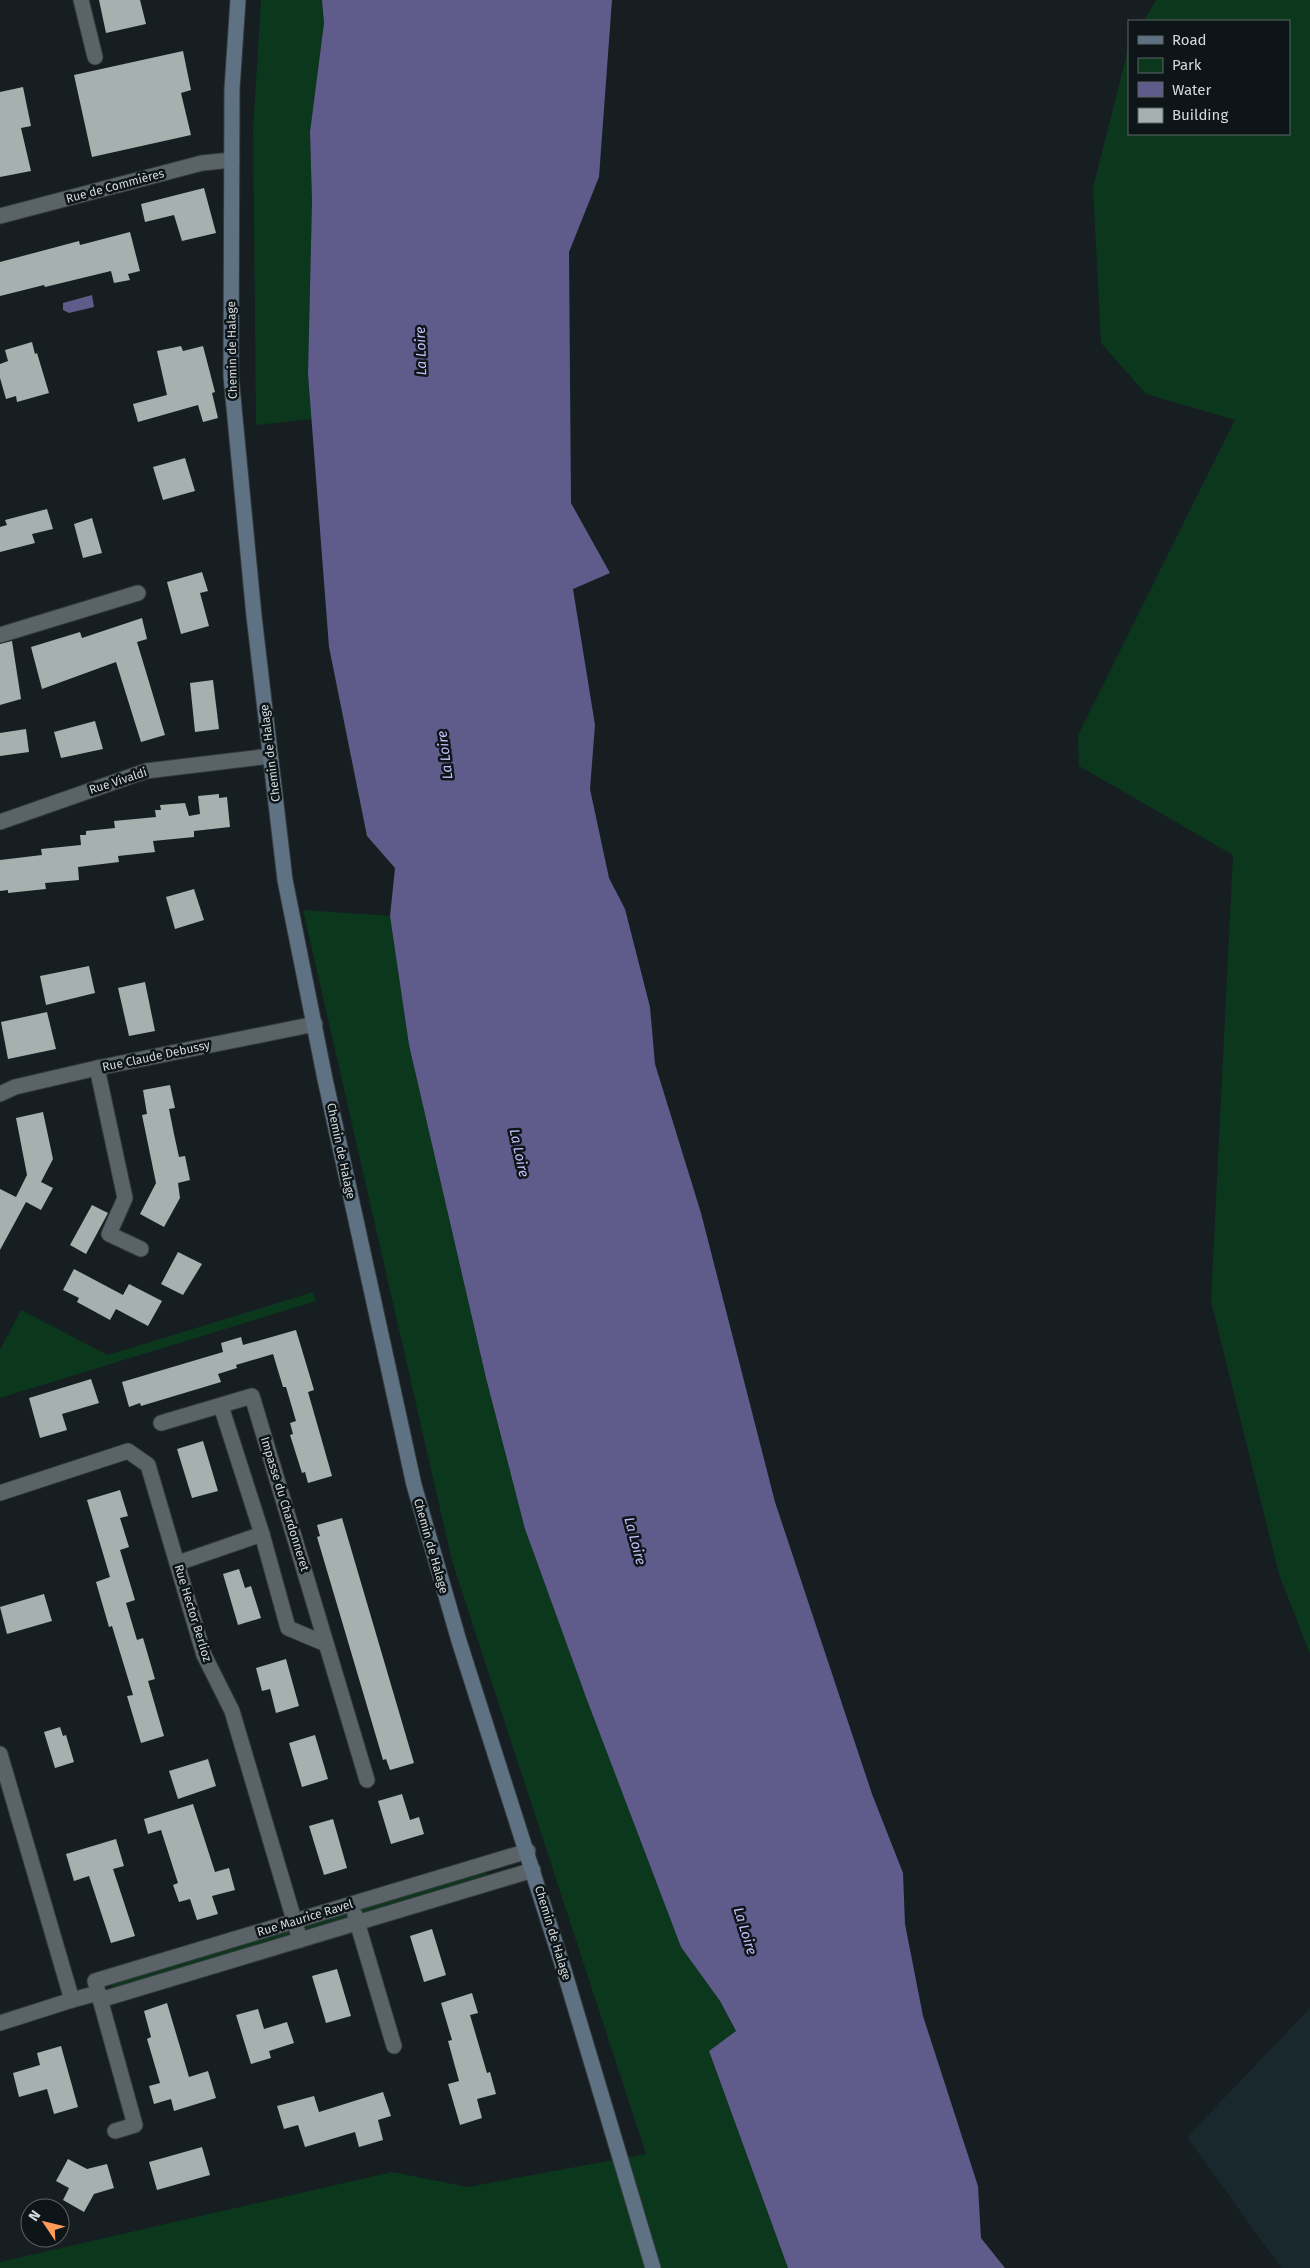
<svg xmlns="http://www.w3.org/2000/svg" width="1310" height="2268" font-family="'Fira Sans',sans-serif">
<rect width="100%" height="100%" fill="#161e21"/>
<polygon fill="#19282d" points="1310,2008 1310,2268 1281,2268 1187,2137"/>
<g fill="#0b371d">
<polygon points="261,0 322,0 324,23 310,132 312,201 308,374 312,419 256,425 253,129"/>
<polygon points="1156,0 1310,0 1310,1654 1279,1574 1211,1301 1233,855 1079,766 1078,735 1235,420 1146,394 1101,343 1093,188 1128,49 1129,134 1289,134 1289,21 1144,21"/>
<polygon points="303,910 390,916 409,1045 486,1378 525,1529 587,1700 681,1947 720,2001 736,2032 709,2051 788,2268 0,2268 0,2262 392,2172 468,2187 646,2154 452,1561"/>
<polygon points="313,1292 316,1301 0,1398 0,1350 21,1310 108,1355"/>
<polygon points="486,1871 487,1875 113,1988 111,1984"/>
</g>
<g fill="#5f5b8a">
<polygon points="322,0 612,0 599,177 569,252 571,503 610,573 573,589 595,725 590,789 609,878 625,909 650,1007 655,1064 701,1213 775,1502 872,1794 903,1873 905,1924 923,2016 978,2186 981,2238 1005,2268 788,2268 709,2051 736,2031 720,2001 681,1947 587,1700 525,1529 486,1378 409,1045 390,916 395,868 367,836 329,647 308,374 312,201 310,132 324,23"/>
<polygon points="92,295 94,307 69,313 63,310 63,303"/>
</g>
<g fill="#a6b1af">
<polygon points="99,0 140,0 146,24 106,33"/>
<polygon points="183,51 191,90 181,93 191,135 92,157 74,75"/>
<polygon points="23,87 31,126 21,128 31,171 0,177 0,92"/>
<polygon points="204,188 216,233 182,241 174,215 145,222 141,204"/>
<polygon points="130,232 140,271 128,274 130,280 114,283 111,271 45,287 44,285 0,296 0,262 79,241 80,245"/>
<polygon points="32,342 35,354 37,353 49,393 17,402 16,396 6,399 0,378 0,364 8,361 5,350"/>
<polygon points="181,346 183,351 203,346 215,392 212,393 218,418 203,422 198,405 138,422 133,404 167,395 157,351"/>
<polygon points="185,458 195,491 163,500 153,467"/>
<polygon points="47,509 53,529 32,534 35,543 0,552 0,527 7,525 5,520"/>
<polygon points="92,518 102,553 83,558 74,524"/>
<polygon points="202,572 208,591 200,593 209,626 181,634 167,582"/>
<polygon points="142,618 147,639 137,642 165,735 141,742 116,662 42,689 31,647 80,632 82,638"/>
<polygon points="12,641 21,699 0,705 0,644"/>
<polygon points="213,680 219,729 195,732 190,683"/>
<polygon points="95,721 103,749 61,758 54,732"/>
<polygon points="26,729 29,752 0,756 0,733"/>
<polygon points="219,794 219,798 227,797 230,827 194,831 194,837 153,841 155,852 118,856 119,862 78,867 79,880 45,883 46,889 8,893 8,890 0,891 0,860 42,855 41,849 81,845 80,835 86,835 86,831 115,828 114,821 156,817 155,810 161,810 160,805 185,803 189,816 200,814 198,796"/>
<polygon points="194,889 204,920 175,929 166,897"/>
<polygon points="89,966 95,993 46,1005 40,976"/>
<polygon points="145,982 155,1031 129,1036 118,988"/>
<polygon points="47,1012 56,1049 8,1059 1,1022"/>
<polygon points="170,1085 175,1108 169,1109 174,1134 179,1157 185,1156 190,1180 178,1183 180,1198 164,1227 140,1214 156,1183 142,1115 147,1114 143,1090"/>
<polygon points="43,1112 53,1159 41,1182 53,1188 41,1210 26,1202 0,1250 0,1189 16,1197 27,1175 16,1118"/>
<polygon points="92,1205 108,1213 86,1254 70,1245"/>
<polygon points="178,1252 202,1264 183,1295 161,1284"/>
<polygon points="74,1269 123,1295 129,1284 162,1301 148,1326 116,1309 110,1320 77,1302 79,1298 63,1290"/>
<polygon points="296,1330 314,1390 308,1392 332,1476 308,1483 305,1472 302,1473 290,1435 293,1434 290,1423 296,1421 286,1387 283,1387 273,1354 236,1365 237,1368 218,1374 221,1382 141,1406 140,1403 129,1407 122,1382 223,1352 221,1343 241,1337 243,1345"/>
<polygon points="91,1379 99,1403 62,1414 67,1430 40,1438 29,1398"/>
<polygon points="203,1441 218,1491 192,1498 177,1449"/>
<polygon points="120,1490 128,1516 120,1518 129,1547 120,1550 135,1600 126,1603 137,1640 143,1638 155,1679 148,1681 164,1736 141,1743 127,1696 133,1695 112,1626 109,1627 96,1582 110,1577 87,1500"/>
<polygon points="342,1518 414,1763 390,1770 386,1759 383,1760 317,1537 320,1536 317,1525"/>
<polygon points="239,1569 245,1588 251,1586 261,1618 238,1625 223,1574"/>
<polygon points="44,1594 52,1621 7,1634 0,1607"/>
<polygon points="286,1659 299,1706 276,1713 270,1689 262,1691 256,1668"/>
<polygon points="60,1727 63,1736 66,1735 74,1762 55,1768 44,1732"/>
<polygon points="315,1735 328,1779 302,1787 289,1743"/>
<polygon points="208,1759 216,1786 178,1799 169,1771"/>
<polygon points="402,1794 410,1820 419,1817 424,1834 391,1844 378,1801"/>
<polygon points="193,1804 215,1872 229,1868 235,1890 212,1896 218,1914 197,1920 190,1899 179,1902 173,1885 178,1883 161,1830 148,1834 144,1819"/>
<polygon points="333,1819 347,1868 324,1875 309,1826"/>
<polygon points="116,1839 124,1866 113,1869 135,1936 111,1943 89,1876 74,1881 66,1854"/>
<polygon points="432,1929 446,1975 424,1982 410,1936"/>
<polygon points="337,1969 351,2016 326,2023 312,1976"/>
<polygon points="472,1993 478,2013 470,2015 487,2073 490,2072 496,2094 477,2099 482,2118 460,2125 448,2084 459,2081 448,2041 452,2040 441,2003"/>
<polygon points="167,2003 189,2077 208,2071 216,2098 174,2111 171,2099 154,2104 149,2086 160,2083 147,2039 151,2037 144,2011"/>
<polygon points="258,2009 264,2029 287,2022 294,2043 269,2051 271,2058 251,2064 236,2015"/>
<polygon points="61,2046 78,2107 54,2114 47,2089 19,2097 13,2073 40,2065 37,2053"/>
<polygon points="383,2092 391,2116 378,2120 383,2140 359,2147 355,2132 305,2147 298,2125 284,2129 277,2106 314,2096 319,2112"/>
<polygon points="202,2147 210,2175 157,2190 149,2162"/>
<polygon points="68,2159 87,2169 107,2164 114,2188 94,2194 84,2212 63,2200 69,2188 56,2181"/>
</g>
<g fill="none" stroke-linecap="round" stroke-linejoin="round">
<defs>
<g id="minor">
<polyline points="81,0 95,57"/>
<polyline points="0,216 202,163 232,160"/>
<polyline points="0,635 138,593"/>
<polyline points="0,822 146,771 270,756"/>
<polyline points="97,1068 125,1198 109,1234 141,1249"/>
<polyline points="0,1094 15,1087 97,1068 315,1024"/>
<polyline points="221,1406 262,1534 288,1628 326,1644"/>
<polyline points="161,1423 252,1396 367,1780"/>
<polyline points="0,1493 128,1451 148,1465 204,1655 232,1711 300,1940"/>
<polyline points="178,1563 262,1534"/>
<polyline points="0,1754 72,2000 98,1993"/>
<polyline points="355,1915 394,2046"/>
<polyline points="100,2000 533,1870"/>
<polyline points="0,2023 72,2000"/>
<polyline points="115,2131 135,2125 95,1981 528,1851"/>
</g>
<polyline id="secondary" points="238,0 232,89 231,376 254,616 285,880 325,1079 414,1485 459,1641 563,1967 653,2268"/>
</defs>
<use href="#minor" stroke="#353a3c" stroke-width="17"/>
<use href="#secondary" stroke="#353a3c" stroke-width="17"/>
<use href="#minor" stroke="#5a6367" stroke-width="15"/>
<use href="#secondary" stroke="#5e7284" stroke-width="15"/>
</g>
<g text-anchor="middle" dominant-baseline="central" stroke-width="5" stroke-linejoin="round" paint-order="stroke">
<g font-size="12" fill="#d4dadb" stroke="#0d1518">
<text transform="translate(115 186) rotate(-15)">Rue de Commières</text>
<text transform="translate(232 350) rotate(-91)">Chemin de Halage</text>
<text transform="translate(270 753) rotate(-97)">Chemin de Halage</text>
<text transform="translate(118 781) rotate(-18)">Rue Vivaldi</text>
<text transform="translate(156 1056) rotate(-12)">Rue Claude Debussy</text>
<text transform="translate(341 1151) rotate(78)">Chemin de Halage</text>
<text transform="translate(285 1504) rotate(73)">Impasse du Chardonneret</text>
<text transform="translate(431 1546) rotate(74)">Chemin de Halage</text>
<text transform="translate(193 1613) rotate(73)">Rue Hector Berlioz</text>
<text transform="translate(305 1918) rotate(-17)">Rue Maurice Ravel</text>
<text transform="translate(553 1933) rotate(73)">Chemin de Halage</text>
</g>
<g font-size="14" font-style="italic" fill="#c4c1fd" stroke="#0d1518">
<text transform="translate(421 351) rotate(-92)">La Loire</text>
<text transform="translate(445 755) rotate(-97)">La Loire</text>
<text transform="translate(519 1153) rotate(78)">La Loire</text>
<text transform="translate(635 1541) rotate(75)">La Loire</text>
<text transform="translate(745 1931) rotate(73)">La Loire</text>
</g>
</g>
<rect x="1128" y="20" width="162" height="115" fill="#0d1518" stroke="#5d6466"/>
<rect x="1138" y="36" width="25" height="8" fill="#5e7284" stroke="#5d6466"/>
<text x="1172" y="45" font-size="15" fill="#d4dadb">Road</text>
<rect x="1138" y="58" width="25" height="15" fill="#0b371d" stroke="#5d6466"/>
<text x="1172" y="70" font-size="15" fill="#d4dadb">Park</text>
<rect x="1138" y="82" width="25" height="15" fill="#5f5b8a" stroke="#5d6466"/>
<text x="1172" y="95" font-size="15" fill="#d4dadb">Water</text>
<rect x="1138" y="108" width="25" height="15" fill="#a6b1af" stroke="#5d6466"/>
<text x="1172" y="120" font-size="15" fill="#d4dadb">Building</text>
<g transform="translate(45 2223) rotate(305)"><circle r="24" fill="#0d1518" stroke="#5d6466"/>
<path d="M0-4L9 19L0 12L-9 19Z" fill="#fe9c58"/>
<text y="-8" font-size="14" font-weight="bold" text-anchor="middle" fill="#d4dadb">N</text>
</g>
</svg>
